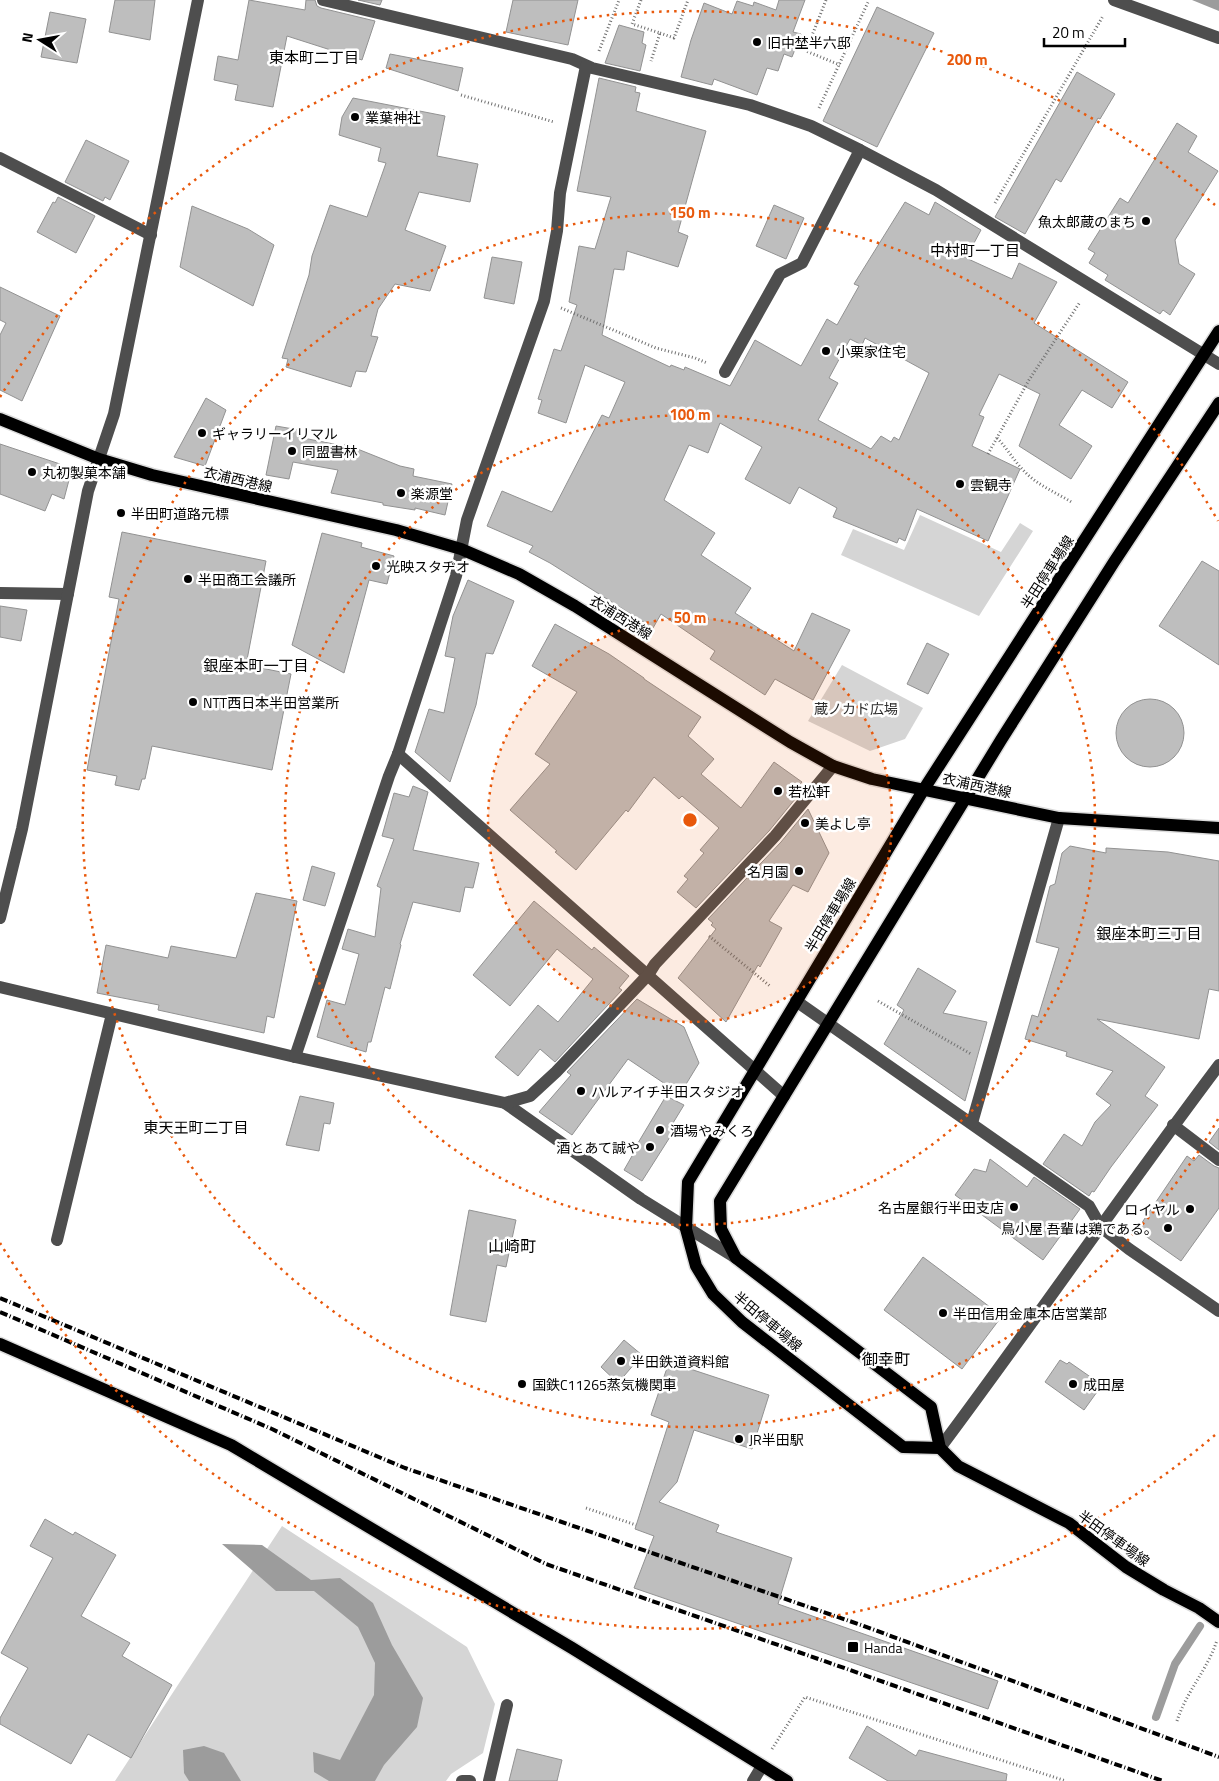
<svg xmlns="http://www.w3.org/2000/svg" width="1219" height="1781" font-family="'Titillium Web','Noto Sans JP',sans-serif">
<rect width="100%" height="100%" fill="#fff"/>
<g fill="#d5d5d5">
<polygon points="920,515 1001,552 1020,523 1033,531 979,616 841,555 853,529 904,550"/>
<polygon points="842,665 923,708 905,739 870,751 808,721"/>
<polygon points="282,1526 467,1647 495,1704 483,1753 451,1774 446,1781 115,1781"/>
</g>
<g fill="#9c9c9c">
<polygon points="1192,0 1219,0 1219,11"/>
<polygon points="222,1544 262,1545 311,1580 340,1578 373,1603 392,1645 423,1698 417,1727 384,1765 375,1781 329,1781 314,1772 313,1752 340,1760 374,1695 375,1663 358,1627 314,1591 276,1591"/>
<polygon points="204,1746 224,1753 241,1781 189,1781 184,1773 183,1750"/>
</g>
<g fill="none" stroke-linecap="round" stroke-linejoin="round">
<polyline stroke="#9c9c9c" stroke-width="8" points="1156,1717 1175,1664 1200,1626"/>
</g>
<g fill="#bebebe" stroke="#929292" fill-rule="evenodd">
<polygon points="115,0 155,0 150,40 109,32"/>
<polygon points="249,0 305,10 306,0 315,0 317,6 321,8 375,21 362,60 287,36 273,107 235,100 238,85 214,80 218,56 238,60"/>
<polygon points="358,0 382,0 380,5"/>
<polygon points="513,0 578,0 568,45 506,32"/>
<polygon points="779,0 805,0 793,32 801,34 792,57 784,54 778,71 767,68 757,95 714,79 712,85 681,77 691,40 704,3 732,14 737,1 753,6 754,2 776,10"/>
<polygon points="877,7 934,33 877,147 823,121"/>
<polygon points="50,12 86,19 77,63 41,57"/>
<polygon points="619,25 644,32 642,43 646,45 640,71 605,63"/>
<polygon points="390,54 463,68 458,91 386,68"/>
<polygon points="1077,72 1115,94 1100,119 1098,118 1061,182 1056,179 1025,234 995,217"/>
<path d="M 599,78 L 636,87 L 635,92 L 640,93 L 636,111 L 706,131 L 678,232 L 688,236 L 678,267 L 627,251 L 624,270 L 614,269 L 602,335 L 670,367 L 671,365 L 684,370 L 685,367 L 730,386 L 755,340 L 801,366 L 827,319 L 837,325 L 859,286 L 854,284 L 905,202 L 929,215 L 935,202 L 981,230 L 966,258 L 1012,279 L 1019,263 L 1057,282 L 1034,323 L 1128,382 L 1112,408 L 1082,390 L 1059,425 L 1092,446 L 1071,479 L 1019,446 L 1040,394 L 999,374 L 979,415 L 984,417 L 972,446 L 1020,469 L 988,541 L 917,509 L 905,541 L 899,538 L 897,543 L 833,517 L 837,508 L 799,487 L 790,504 L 745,479 L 762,447 L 720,423 L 708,453 L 689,445 L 664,500 L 715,533 L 701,555 L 751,588 L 735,613 L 794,651 L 812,613 L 850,630 L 813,700 L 775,679 L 765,695 L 710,659 L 715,651 L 661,614 L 653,628 L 550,563 L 529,552 L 533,546 L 487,526 L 502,491 L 552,512 L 602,415 L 609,418 L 625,382 L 585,365 L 566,423 L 538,413 L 542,400 L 538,399 L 554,349 L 561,351 L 577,305 L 569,302 L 579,246 L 595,249 L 611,197 L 577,191 ZM 865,338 L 929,373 L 899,440 L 894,437 L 891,442 L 881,436 L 871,449 L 818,420 L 838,383 L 829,378 L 850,339 L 862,345 Z"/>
<polygon points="353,98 445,116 437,156 478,164 470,202 419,192 405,230 446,246 430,291 395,284 378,309 371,336 378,337 366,372 356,371 351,387 286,367 288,359 282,358 309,275 312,256 330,205 367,217 386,163 378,161 381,148 339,135 342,117"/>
<polygon points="1177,123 1197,136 1188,152 1218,171 1175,240 1179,264 1195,274 1170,315 1163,310 1160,314 1105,280 1108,275 1089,263 1095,253 1088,249 1120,198 1128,203"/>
<polygon points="86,140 129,161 110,200 105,197 103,201 65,182"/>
<polygon points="58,197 95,216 76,253 37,232 53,202 55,203"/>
<polygon points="774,205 804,218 786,259 756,246"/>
<polygon points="192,206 248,229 274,245 253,306 180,267"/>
<polygon points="492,257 522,262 514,304 484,298"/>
<polygon points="0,287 60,316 22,401 0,390 0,335 6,323 0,320"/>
<polygon points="206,398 226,410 205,466 174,457"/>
<polygon points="276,426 299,430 298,437 344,446 345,444 400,466 414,469 413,476 452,484 445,515 415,508 415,510 383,505 383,503 331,493 338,470 293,462 289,479 266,475"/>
<polygon points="0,444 60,464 69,480 64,499 52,494 45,511 0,494"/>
<polygon points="122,532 266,561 246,665 291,674 272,770 152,746 145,779 142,779 139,790 115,785 117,776 87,770 119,599 109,597"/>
<polygon points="322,533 362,543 361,547 394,556 387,584 369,580 344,673 292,645"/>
<polygon points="1202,561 1219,571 1219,665 1159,626"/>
<polygon points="468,580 514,601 493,654 486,653 476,705 450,782 415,752 429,709 444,713 455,658 445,656 453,616"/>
<polygon points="0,606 27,610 21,641 0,637"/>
<polygon points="555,624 609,654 644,678 644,679 701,717 688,736 714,759 701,774 741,808 774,762 802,782 797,788 800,793 769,831 696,908 677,892 688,879 684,876 704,853 700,850 719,828 682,796 679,799 654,777 628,812 626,810 576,870 555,852 557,851 510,810 550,764 535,754 577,692 532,666"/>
<polygon points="927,643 949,654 928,694 907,684"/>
<circle cx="1150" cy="733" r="34"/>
<polygon points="413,786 428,792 413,850 479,863 473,888 465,887 460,912 413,902 400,944 401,945 390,989 385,987 371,1042 368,1042 366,1052 317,1037 327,1000 345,1005 359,954 342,949 348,929 375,937 381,888 377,886 394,839 382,836 394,793 409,797"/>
<polygon points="808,809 829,853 808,892 793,885 769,921 782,928 760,967 758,965 726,1022 678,978 716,929 711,925 713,923 708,919 781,842"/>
<polygon points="1070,846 1106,853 1106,848 1168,852 1219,861 1219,991 1209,989 1199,1039 1097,1019 1165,1067 1145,1096 1158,1105 1111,1167 1094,1192 1092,1191 1089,1196 1043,1164 1064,1134 1082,1146 1095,1122 1111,1105 1096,1094 1113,1071 1066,1056 1067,1052 1025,1039 1032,1015 1038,1017 1059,948 1036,942 1050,886 1055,884 1062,853"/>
<polygon points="312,866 335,873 325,906 303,900"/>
<polygon points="256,893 297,901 274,1018 267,1016 264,1033 158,1010 159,1005 97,993 106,945 168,958 171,946 236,958"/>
<polygon points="534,901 592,950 594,947 629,976 619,988 622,990 555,1062 540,1049 518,1076 495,1057 538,1005 558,1022 593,979 557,949 510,1006 473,975"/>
<polygon points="918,968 956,991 943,1013 987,1022 965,1101 884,1044 904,1010 897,1005"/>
<polygon points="637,999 684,1027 699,1063 680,1094 628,1059 572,1135 539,1112 571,1075 567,1072"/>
<polygon points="300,1096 334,1103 330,1124 324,1123 319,1151 286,1145"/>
<polygon points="666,1096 684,1105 673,1123 677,1126 642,1181 624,1170 636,1149 635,1148"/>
<polygon points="1219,1128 1219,1150 1209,1142"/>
<polygon points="1199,1155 1214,1166 1219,1168 1219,1208 1181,1261 1137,1230 1187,1156 1194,1161"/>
<polygon points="990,1159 1027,1187 1034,1177 1080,1209 1043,1260 955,1195 974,1169 986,1172"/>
<polygon points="469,1210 516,1220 506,1267 497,1265 486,1322 450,1315"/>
<polygon points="923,1257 1002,1316 962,1369 884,1310"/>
<polygon points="624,1340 642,1355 618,1383 601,1367"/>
<polygon points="1060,1360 1067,1364 1069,1362 1102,1385 1084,1410 1045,1382"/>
<polygon points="669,1362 769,1395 752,1449 694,1430 677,1482 659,1502 719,1525 716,1532 792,1558 778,1604 998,1681 988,1709 634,1588 654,1536 635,1529 669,1422 651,1415"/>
<polygon points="45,1519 73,1535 75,1532 116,1555 81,1616 130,1643 122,1656 172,1685 131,1758 88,1734 71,1764 0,1724 0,1718 28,1668 1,1653 53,1558 30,1546"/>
<polygon points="867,1726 916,1756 919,1750 1007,1774 1006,1781 888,1781 849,1758"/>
<polygon points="517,1749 562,1760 557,1781 509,1781"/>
</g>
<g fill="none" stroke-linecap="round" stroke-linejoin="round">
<defs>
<g id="major">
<polyline points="1219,403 1114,562 1001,740 720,1201 721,1229 736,1258 931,1407 940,1448 958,1466 1069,1523 1126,1567 1164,1590 1199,1608 1219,1622"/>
<polyline points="0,419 99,459 152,475 396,530 461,549 519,574 575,606 790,742 833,766 872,779 1059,818 1219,828"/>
<polyline points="0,1344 231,1445 572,1648 787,1781"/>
<polyline points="940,1448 903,1447 742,1322 713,1294 696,1266 686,1229 688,1182 924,789 1219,331"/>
</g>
</defs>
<use href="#major" stroke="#dbdbdb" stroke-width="15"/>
<g stroke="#707070" stroke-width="3" stroke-dasharray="1 2.5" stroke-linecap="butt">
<polyline points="641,0 632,24 660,33 651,61"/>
<polyline points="826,0 806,51 840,65"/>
<polyline points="660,33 674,38 688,0"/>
<polyline points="599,51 619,0"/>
<polyline points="461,95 554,122"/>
<polyline points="819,108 869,0"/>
<polyline points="995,203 1103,16"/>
<polyline points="561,308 656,348 695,358 707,363"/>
<path d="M 997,438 C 1007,448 1014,461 1024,471 C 1037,485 1057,493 1073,503"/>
<polyline points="988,454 1029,380 1080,302"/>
<polyline points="709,936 770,986"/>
<polyline points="878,1001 971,1054"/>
<polyline points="586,1508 636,1525"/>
<path d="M 1177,1721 C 1186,1692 1208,1669 1217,1640"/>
<polyline points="772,1749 805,1697 1066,1781"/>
</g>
<g stroke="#4e4e4e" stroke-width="12">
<polyline points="323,0 572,59 592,68 750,105 811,126 860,150 936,190 1219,364"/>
<polyline points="1114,0 1219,38"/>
<polyline points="0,158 151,235"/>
<polyline points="725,372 780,274 802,263 860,150"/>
<polyline points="0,593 68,594"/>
<polyline points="398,754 784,1096"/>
<polyline points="0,918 22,829 88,491 114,414 198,0"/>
<polyline points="0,987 295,1057 505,1103 641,1199 736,1258"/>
<polyline points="796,1001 1089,1206 1101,1227 1129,1249 1219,1311"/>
<polyline points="295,1057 389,776 398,754 456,576 467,520 544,301 557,231 560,193 586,66"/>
<polyline points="505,1103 530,1096 556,1072 648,975 655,964 775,836 833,766"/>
<polyline points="972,1123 1059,818"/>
<polyline points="1173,1125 1219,1160"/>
<polyline points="57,1240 112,1014"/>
<path d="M 940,1448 C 1035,1321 1124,1191 1219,1065"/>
<polyline points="462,1781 470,1781"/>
<polyline points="489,1781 507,1705"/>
<polyline points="753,1781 762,1766"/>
</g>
<use href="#major" stroke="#000" stroke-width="12"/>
<g stroke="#000" stroke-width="4" stroke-dasharray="8 2.5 1 2.5" stroke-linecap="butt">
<polyline points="0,1298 405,1468 861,1625 1219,1757"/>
<polyline points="0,1312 272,1429 546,1564 847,1669 1163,1781"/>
</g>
</g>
<circle cx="690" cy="820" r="202" fill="#e8590c" fill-opacity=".12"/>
<g fill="none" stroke="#e8590c" stroke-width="2.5" stroke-dasharray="2.5 5">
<circle cx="690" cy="820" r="202"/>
<circle cx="690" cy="820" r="405"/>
<path d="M1218 1119A607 607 0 1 1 1218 521"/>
<path d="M1215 1435A809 809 0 0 1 0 1243M0 397A809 809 0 0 1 1215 205"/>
</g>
<g fill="#000" stroke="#fff" stroke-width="2">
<circle cx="757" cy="42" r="5"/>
<circle cx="355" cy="117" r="5"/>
<circle cx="1146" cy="221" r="5"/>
<circle cx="826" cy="351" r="5"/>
<circle cx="202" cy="433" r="5"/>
<circle cx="292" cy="451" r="5"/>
<circle cx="32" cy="472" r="5"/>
<circle cx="960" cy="484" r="5"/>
<circle cx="401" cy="493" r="5"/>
<circle cx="121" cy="513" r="5"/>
<circle cx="376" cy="566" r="5"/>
<circle cx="188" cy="579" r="5"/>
<circle cx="193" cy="702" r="5"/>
<circle cx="778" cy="791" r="5"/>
<circle cx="805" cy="823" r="5"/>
<circle cx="799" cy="871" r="5"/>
<circle cx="581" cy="1091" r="5"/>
<circle cx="660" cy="1130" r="5"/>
<circle cx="650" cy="1147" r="5"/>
<circle cx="1014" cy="1207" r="5"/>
<circle cx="1190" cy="1209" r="5"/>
<circle cx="1168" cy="1228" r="5"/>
<circle cx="943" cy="1313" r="5"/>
<circle cx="621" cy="1361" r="5"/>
<circle cx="522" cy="1384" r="5"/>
<circle cx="1073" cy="1384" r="5"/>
<circle cx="739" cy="1439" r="5"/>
<rect x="847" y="1641" width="12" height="12" rx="2.5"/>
</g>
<g text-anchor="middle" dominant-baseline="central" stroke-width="5" stroke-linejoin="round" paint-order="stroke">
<g font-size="14" fill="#000" stroke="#fff" text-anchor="start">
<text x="767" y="42">旧中埜半六邸</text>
<text x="365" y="117">業葉神社</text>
<text x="1136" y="221" text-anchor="end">魚太郎蔵のまち</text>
<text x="836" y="351">小栗家住宅</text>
<text x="212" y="433">ギャラリーイリマル</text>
<text x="302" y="451">同盟書林</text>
<text x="42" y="472">丸初製菓本舗</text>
<text x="970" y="484">雲観寺</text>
<text x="411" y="493">楽源堂</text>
<text x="131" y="513">半田町道路元標</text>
<text x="386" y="566">光映スタヂオ</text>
<text x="198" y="579">半田商工会議所</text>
<text x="203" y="702">NTT西日本半田営業所</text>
<text x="788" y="791">若松軒</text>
<text x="815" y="823">美よし亭</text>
<text x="789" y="871" text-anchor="end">名月園</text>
<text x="591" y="1091">ハルアイチ半田スタジオ</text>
<text x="670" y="1130">酒場やみくろ</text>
<text x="640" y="1147" text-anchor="end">酒とあて誠や</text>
<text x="1004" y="1207" text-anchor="end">名古屋銀行半田支店</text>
<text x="1180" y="1209" text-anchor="end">ロイヤル</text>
<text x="1158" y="1228" text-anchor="end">鳥小屋 吾輩は鶏である。</text>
<text x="953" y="1313">半田信用金庫本店営業部</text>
<text x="631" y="1361">半田鉄道資料館</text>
<text x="532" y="1384">国鉄C11265蒸気機関車</text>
<text x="1083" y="1384">成田屋</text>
<text x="749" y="1439">JR半田駅</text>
<text x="864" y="1647">Handa</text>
</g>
<g font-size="14" fill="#000" stroke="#fff">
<text transform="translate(238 479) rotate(13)">衣浦西港線</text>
<text transform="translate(1047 572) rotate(-57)">半田停車場線</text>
<text transform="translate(621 617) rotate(32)">衣浦西港線</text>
<text transform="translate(977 785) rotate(12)">衣浦西港線</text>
<text transform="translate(830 915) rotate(-59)">半田停車場線</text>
<text transform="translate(768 1321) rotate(40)">半田停車場線</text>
<text transform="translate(1114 1538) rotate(36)">半田停車場線</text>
</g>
<g font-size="14" fill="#2c2c2c" stroke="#fff">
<text x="856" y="708">蔵ノカド広場</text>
</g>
<g font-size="15" fill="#000" stroke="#fff">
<text x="314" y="57">東本町二丁目</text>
<text x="975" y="250">中村町一丁目</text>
<text x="256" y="665">銀座本町一丁目</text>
<text x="1149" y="933">銀座本町三丁目</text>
<text x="196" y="1127">東天王町二丁目</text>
</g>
<g font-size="16" fill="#000" stroke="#fff">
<text x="512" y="1246">山崎町</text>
<text x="886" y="1359">御幸町</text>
</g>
</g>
<circle cx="690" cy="820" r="8" fill="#e8590c" stroke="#fff" stroke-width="2.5"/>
<g font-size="15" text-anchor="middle" font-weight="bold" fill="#e8590c" stroke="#fff" stroke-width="5" stroke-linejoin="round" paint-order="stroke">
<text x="967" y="65">200 m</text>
<text x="690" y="218">150 m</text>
<text x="690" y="420">100 m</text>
<text x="690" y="623">50 m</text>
</g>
<g transform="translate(40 40) rotate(281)" stroke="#ffffff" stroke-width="4" paint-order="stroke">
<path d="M0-4L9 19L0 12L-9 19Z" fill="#000000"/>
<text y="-8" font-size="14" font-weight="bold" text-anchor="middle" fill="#000000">N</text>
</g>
<path d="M1044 38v8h81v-8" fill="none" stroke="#000000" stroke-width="2.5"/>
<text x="1052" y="38" font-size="15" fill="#000000" stroke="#ffffff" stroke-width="4" paint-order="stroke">20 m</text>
</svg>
